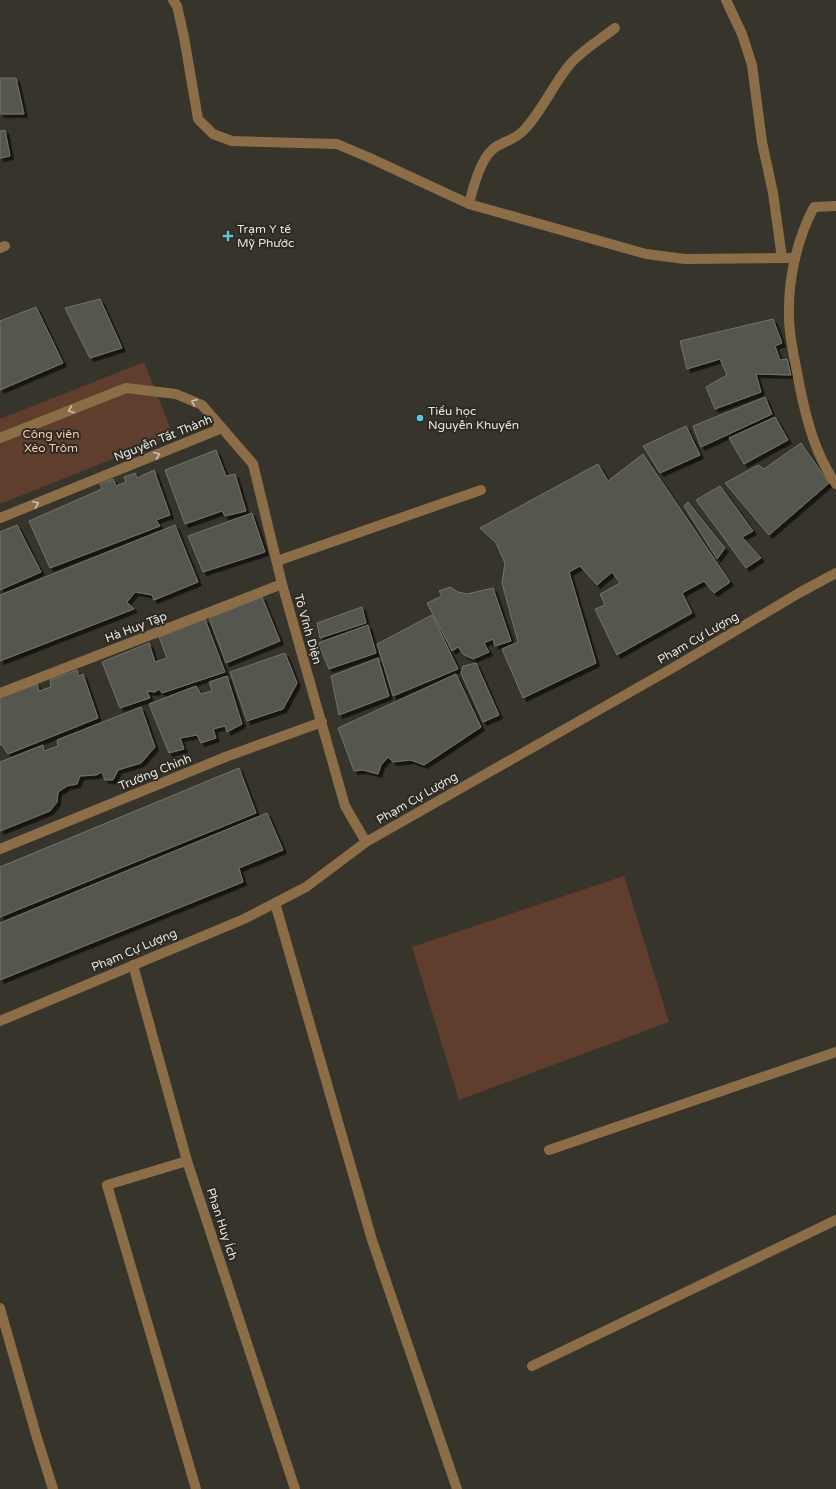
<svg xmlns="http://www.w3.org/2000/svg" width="836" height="1489" font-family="'Varela Round',sans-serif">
<defs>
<filter id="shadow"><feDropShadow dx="3.5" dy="3.5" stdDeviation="0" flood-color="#0009"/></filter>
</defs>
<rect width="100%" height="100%" fill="#37342b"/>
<g fill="#603e2d">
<polygon points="144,362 173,435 0,504 0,419"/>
<polygon points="624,876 669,1022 459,1100 412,947"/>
</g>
<g fill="#54574d" stroke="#72756a" filter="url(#shadow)">
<polygon points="0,78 16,78 24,114 0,114"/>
<polygon points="5,130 10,156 0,158 0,131"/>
<polygon points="100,299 122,348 90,358 65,308"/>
<polygon points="36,307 63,363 0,390 0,321"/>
<polygon points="773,319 782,343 775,346 780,360 787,359 791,375 756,374 761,392 715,409 706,387 727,375 720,359 687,369 680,341"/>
<polygon points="765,397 772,414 701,447 693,426"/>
<polygon points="775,417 788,440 744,464 729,438"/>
<polygon points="686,426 700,455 660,473 643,446"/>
<polygon points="801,443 829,483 769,535 725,483 758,465 764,469"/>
<polygon points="216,450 226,476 235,474 246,511 225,516 222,511 185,524 165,470"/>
<polygon points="643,454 730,582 714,593 704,581 682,593 692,613 617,655 595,609 605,605 600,594 620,583 612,572 597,585 580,566 569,572 596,663 523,698 502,649 518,642 502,583 505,563 496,543 480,528 598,464 608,481"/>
<polygon points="154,470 170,515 156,520 160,526 50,568 29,521 102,489 100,484 113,479 116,486 126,482 124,477 135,473 137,478"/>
<polygon points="720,486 753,531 742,537 761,558 746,568 696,500"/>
<polygon points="688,502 725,548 717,559 684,506"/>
<polygon points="252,513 265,552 203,572 188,536"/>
<polygon points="17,525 41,572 0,590 0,532"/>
<polygon points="175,525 198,582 154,600 152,595 135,592 127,602 134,609 0,661 0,595"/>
<polygon points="450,587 458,592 467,594 493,588 511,641 495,646 493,639 484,643 489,652 473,659 464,655 458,647 452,651 427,603 442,596 439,591"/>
<polygon points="262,597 280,641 226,663 209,618"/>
<polygon points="362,607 366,623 320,638 317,623"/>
<polygon points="432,615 458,669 393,696 377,644"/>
<polygon points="205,619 225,672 162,693 159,689 155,692 147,691 150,698 120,708 102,662 149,643 155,662 167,658 159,637"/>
<polygon points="368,625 376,653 329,669 318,643"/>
<polygon points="285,653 297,683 283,709 247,721 230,672"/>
<polygon points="378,658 389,696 339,715 331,676"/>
<polygon points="476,663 499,715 483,722 461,673 463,666"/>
<polygon points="77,670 79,676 83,674 98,718 8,754 2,745 0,745 0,697 37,684 39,691 51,687 50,680"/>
<polygon points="456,674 481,727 424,765 411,760 393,762 388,757 381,765 378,774 363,770 354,771 338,728"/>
<polygon points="227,676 242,724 227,732 225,726 213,729 216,738 201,743 197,735 180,738 184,749 169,753 149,704 196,686 201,694 212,691 209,682"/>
<polygon points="141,707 155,747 141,763 118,770 113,780 105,780 102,772 96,775 80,776 77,784 67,786 58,792 57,802 50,811 0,831 0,762 43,745 44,751 58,746 57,740"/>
<polygon points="239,768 256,813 0,917 0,867"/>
<polygon points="267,813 283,850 239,868 243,882 0,980 0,923"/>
</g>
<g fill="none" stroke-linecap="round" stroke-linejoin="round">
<g stroke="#8b6d48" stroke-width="10">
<polyline points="173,0 177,6 184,37 198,119 213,134 232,141 337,144 370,158 469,204 646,254 685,259 795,258"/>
<polyline points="726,0 742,34 752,65 762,142 773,193 782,258"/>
<path d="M 469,204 C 473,188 480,160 493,149 C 503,141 514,141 524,130 C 543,110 554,82 572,62 C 584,49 601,39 615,28"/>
<path d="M 836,206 L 814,207 C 797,239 788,279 789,316 C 789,340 796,364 800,388 C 807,422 816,456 836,484"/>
<polyline points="0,248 5,246"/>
<polyline points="0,438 126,388 176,394 202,405 253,464 282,584 345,806 366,842"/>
<polyline points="0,518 222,428"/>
<polyline points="277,561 481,490"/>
<polyline points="0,693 282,584"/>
<polyline points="0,849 228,756 322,722"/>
<polyline points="275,903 372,1240 457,1489"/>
<polyline points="133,965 187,1161 295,1489"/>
<polyline points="0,1021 244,919 306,887 366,842 676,666 799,593 836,573"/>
<polyline points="549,1150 836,1052"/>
<polyline points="187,1161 107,1185 196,1489"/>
<polyline points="0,1308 37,1438 53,1489"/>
<polyline points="532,1366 836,1220"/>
</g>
</g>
<defs><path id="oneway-chevron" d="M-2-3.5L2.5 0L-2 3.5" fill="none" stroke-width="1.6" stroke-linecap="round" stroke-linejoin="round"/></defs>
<g stroke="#cbc1b2">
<use href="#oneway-chevron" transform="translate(194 402) rotate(-156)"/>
<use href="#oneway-chevron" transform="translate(71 410) rotate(158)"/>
<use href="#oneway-chevron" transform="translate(157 455) rotate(-22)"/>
<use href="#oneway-chevron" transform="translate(36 504) rotate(-22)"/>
</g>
<g fill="#57c9e3" stroke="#2c2a21" stroke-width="1.5">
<path d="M226 230h4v4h4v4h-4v4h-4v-4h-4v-4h4z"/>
<circle cx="420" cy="418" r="4"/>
</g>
<g text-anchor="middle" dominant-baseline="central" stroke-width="4" stroke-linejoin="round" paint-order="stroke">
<g font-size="12" fill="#e7e5df" stroke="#2c2a21" text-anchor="start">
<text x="237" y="229">Trạm Y tế<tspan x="237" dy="14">Mỹ Phước</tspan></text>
<text x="428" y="411">Tiểu học<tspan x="428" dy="14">Nguyễn Khuyến</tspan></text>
</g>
<g font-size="12" fill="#fcc8af" stroke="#2c2a21">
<text x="51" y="434">Công viên<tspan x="51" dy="14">Xẻo Trôm</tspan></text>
</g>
<g font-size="12" fill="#e7e5df" stroke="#2c2a21">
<text transform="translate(163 438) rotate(-22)">Nguyễn Tất Thành</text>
<text transform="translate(136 627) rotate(-21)">Hà Huy Tập</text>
<text transform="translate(308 629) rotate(74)">Tô Vĩnh Diện</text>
<text transform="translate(698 638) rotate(-30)">Phạm Cự Lượng</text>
<text transform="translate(155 772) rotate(-22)">Trường Chinh</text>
<text transform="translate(417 798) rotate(-30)">Phạm Cự Lượng</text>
<text transform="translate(134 950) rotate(-23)">Phạm Cự Lượng</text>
<text transform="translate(222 1224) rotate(72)">Phan Huy Ích</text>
</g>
</g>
</svg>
